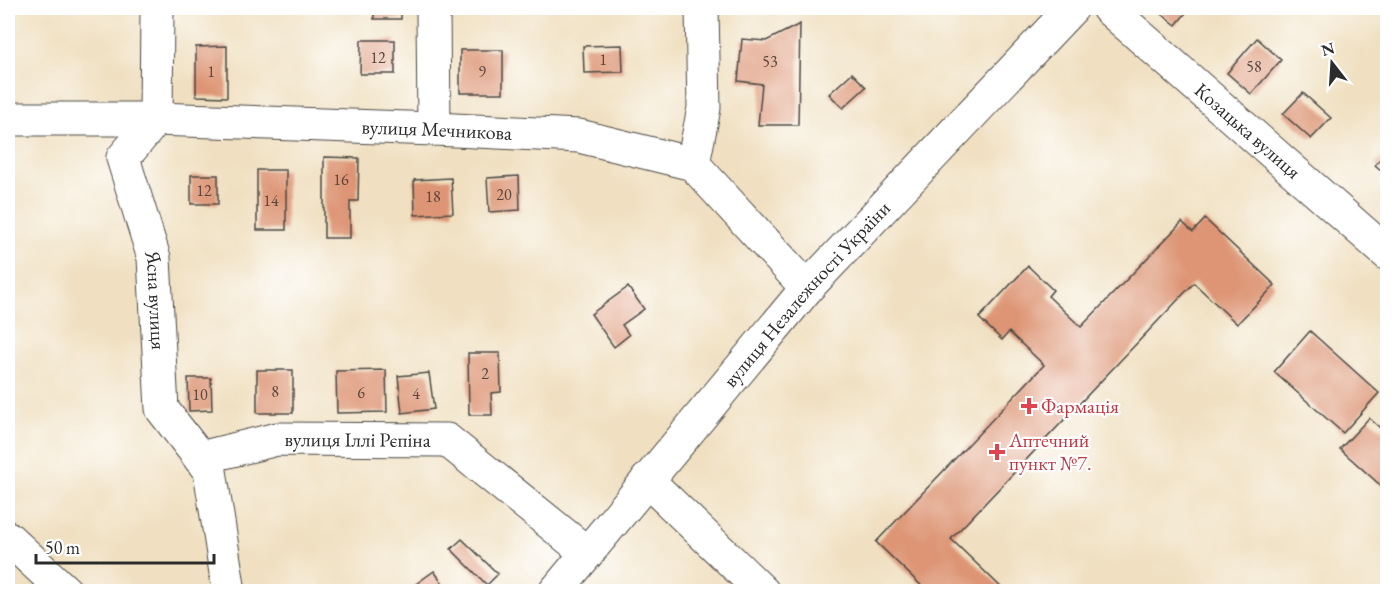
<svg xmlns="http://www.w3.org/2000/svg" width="1395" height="599" font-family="'EB Garamond',serif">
<rect width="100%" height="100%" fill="#fff"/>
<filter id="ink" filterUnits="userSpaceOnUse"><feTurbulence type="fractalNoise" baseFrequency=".0167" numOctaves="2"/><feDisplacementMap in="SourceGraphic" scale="12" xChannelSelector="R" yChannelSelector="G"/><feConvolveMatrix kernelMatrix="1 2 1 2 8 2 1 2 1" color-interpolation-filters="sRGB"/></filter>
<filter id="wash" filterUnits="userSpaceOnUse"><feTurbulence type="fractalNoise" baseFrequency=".008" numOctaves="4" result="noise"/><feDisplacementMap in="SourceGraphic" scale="24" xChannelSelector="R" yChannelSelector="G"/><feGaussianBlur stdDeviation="1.35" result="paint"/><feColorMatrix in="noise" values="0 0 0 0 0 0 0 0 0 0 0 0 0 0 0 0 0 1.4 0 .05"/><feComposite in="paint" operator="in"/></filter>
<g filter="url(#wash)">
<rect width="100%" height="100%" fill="#f0e0c1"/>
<g id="blocks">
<g fill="#dd9575">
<rect x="374" y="8" width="27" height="11"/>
<polygon points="1154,8 1190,8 1176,25"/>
<polygon points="800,24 798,125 758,125 762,84 738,81 742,39 766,41"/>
<polygon points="1257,38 1281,60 1251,94 1227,73"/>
<polygon points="361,40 395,40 395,74 360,74"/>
<polygon points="622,45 623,72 584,73 583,46"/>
<polygon points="227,46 227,97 196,96 196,47"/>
<rect x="460" y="50" width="43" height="43"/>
<polygon points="852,73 866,87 843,108 829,94"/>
<polygon points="1303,93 1331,118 1311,139 1283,114"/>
<polygon points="1388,150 1388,176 1375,165"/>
<polygon points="324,157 359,158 358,201 350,201 350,238 324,238"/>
<rect x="257" y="170" width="29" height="60"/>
<rect x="191" y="175" width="27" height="29"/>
<polygon points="519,176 520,210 489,212 487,178"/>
<polygon points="451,178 453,213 415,215 414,180"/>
<polygon points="1205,219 1275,285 1237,324 1194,283 951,539 1006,592 928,592 876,542 1044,365 1009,332 1002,340 979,318 1028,266 1053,290 1048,296 1081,327 1182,222 1193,232"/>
<polygon points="628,287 644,309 622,325 629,335 614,347 591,314"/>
<polygon points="1310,331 1379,393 1343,433 1274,372"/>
<polygon points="468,353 500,353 501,392 491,393 492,415 469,415"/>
<rect x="257" y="370" width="36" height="43"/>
<polygon points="386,370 387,412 337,413 336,371"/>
<polygon points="429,373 434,409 402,413 398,376"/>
<polygon points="188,378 211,378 212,410 189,411"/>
<polygon points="1369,418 1388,435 1388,492 1340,449"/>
<polygon points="462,539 498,574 487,585 451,549"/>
<polygon points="434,571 449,592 411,592 409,589"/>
</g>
</g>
</g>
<g filter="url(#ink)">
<use href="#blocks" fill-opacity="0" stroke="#494642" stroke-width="1.5"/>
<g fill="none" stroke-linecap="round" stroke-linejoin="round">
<defs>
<g id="minor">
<path id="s1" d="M 157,8 L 156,119 L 123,158 L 154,258 L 162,409 L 210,471 L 229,592"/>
<polyline points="433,8 434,129"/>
<path id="s2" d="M 1108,8 L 1388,254"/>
<path id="s3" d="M 8,119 L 156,119 L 434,129 L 579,136 L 693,164 L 807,288"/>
<polyline points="693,164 704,108 702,8"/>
<path id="s4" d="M 200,458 L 277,439 L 447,440 L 587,553"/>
<polyline points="647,480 763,592"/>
<polyline points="8,538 66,592"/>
<path id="s5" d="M 555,592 L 807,288 L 1072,8"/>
</g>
</defs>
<use href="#minor" stroke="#494642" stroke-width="35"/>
<use href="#minor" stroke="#fff" stroke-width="33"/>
</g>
</g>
<g fill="#e0444e" stroke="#fff" stroke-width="2">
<path d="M1026 397h6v6h6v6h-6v6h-6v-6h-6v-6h6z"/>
<path d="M994 443h6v6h6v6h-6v6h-6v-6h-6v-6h6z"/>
</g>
<g text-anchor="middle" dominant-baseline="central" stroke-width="4.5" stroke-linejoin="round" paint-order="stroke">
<g font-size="16" fill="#58463e">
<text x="378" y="57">12</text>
<text x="603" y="59">1</text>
<text x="770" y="61">53</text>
<text x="1254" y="66">58</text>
<text x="211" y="71">1</text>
<text x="482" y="71">9</text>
<text x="341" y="179">16</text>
<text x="204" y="190">12</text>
<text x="504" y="194">20</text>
<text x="433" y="196">18</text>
<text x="271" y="200">14</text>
<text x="485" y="373">2</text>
<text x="275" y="391">8</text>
<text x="361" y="392">6</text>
<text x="416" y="393">4</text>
<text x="200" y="394">10</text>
</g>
<g font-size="20" fill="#2b2b2b" stroke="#fff">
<text stroke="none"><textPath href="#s3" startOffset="429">вулиця Мечникова</textPath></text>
<text stroke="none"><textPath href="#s2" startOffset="186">Козацька вулиця</textPath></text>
<text stroke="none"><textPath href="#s5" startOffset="390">вулиця Незалежності України</textPath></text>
<text stroke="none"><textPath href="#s1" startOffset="309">Ясна вулиця</textPath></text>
<text stroke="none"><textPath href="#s4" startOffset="160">вулиця Іллі Рєпіна</textPath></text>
</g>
<g font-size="20" fill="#be3a42" stroke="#fff" text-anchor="start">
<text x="1041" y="406">Фармація</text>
<text x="1009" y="440">Аптечний<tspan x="1009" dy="23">пункт №7.</tspan></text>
</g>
</g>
<rect width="1395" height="599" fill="none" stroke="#fff" stroke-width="30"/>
<g transform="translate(1332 63) rotate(343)" stroke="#ffffff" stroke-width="4.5" paint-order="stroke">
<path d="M0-4.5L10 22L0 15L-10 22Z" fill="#2b2b2b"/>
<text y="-9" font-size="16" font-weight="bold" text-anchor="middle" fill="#2b2b2b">N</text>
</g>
<path d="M36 554v9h178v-9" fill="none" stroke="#2b2b2b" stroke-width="3"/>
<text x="45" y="554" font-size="18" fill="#2b2b2b" stroke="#ffffff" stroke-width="4.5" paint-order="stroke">50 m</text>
</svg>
